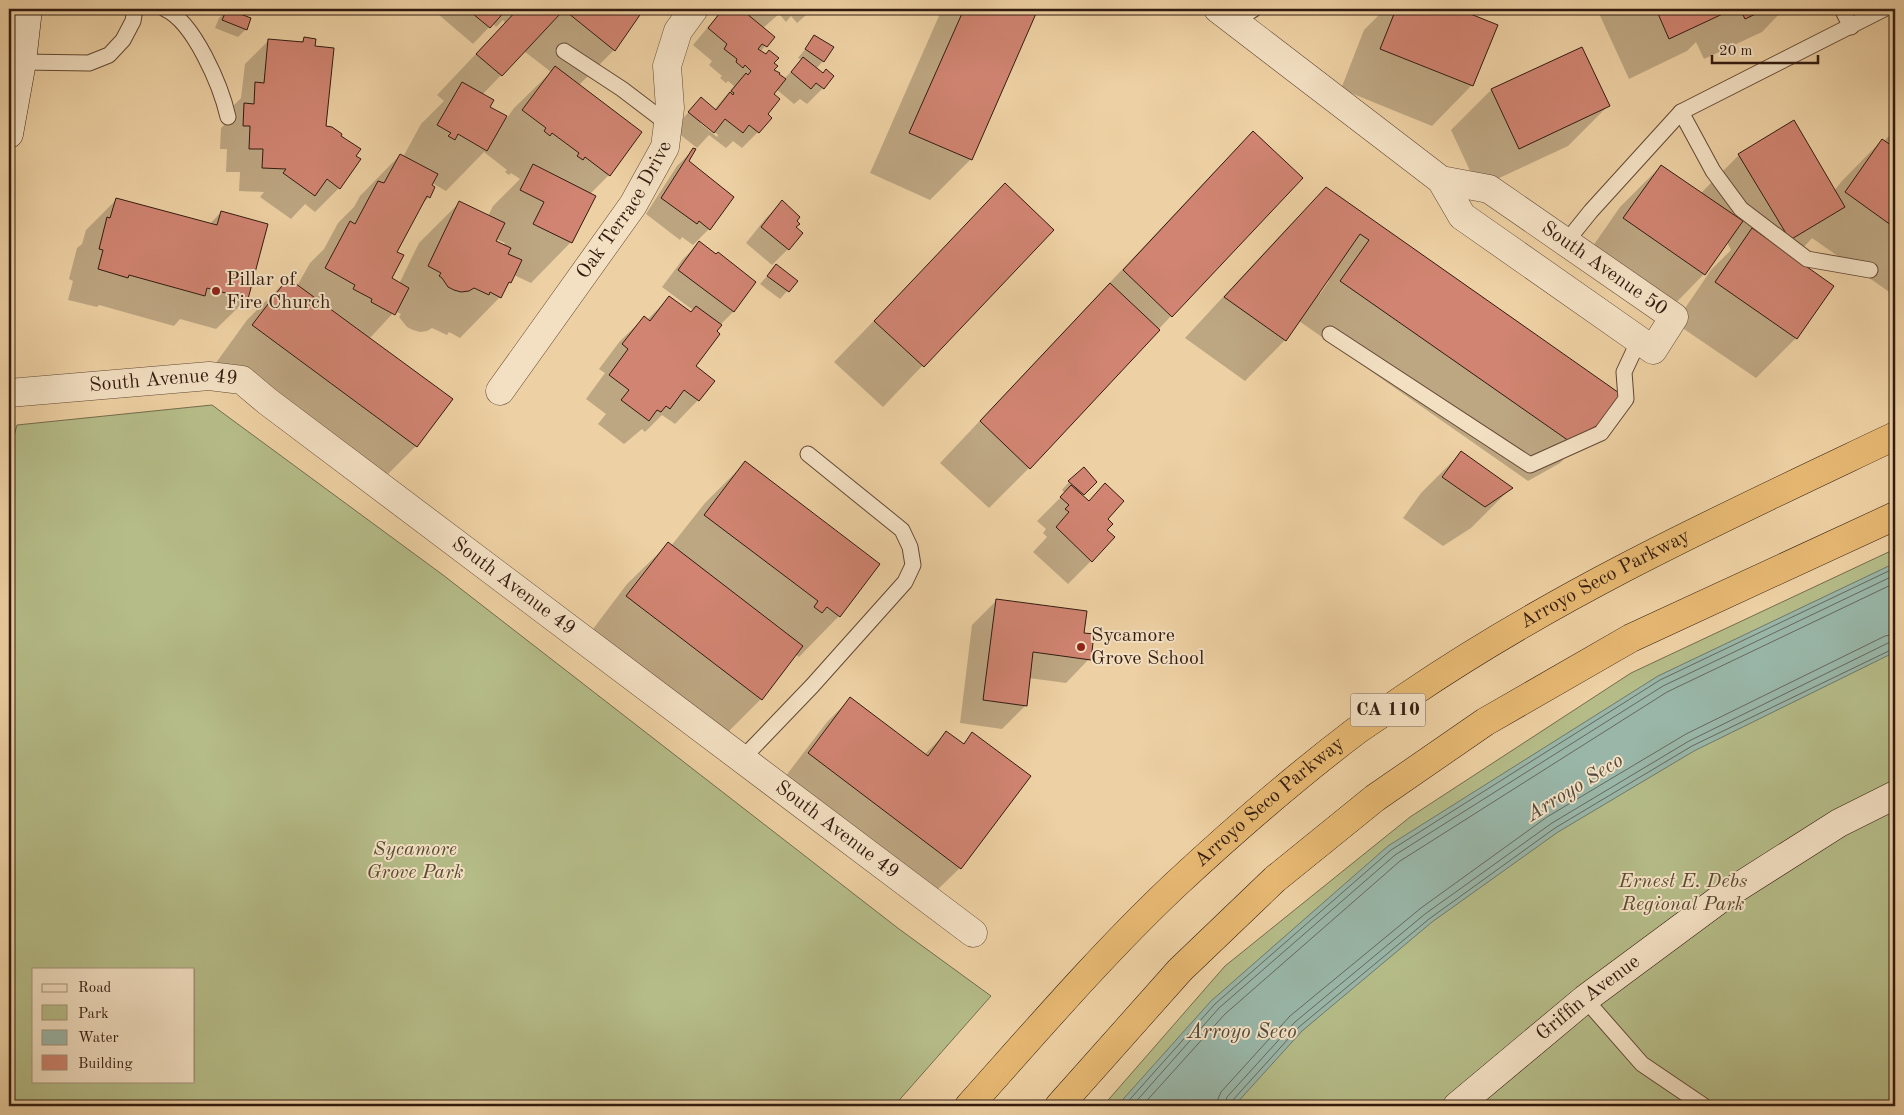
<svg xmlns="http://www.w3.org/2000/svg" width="1904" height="1115" font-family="'Old Standard TT',serif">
<rect width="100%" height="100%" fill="#edd0a3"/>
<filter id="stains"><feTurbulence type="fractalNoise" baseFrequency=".004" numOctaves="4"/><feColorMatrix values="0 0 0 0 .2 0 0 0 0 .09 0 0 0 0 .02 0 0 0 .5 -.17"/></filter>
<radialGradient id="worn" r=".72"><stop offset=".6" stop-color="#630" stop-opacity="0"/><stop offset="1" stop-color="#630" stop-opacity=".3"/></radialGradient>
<g fill="#b5bc88" stroke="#746c4c" fill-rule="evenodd">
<path d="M 212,405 L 443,575 L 899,929 L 991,996 L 894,1106 L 9,1106 L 9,454 L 17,425 ZM 34,969 L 194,969 L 194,1081 L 34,1081 Z"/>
<polygon points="1895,549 1895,1106 1103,1106 1225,966 1410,817 1631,673"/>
</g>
<polygon fill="#99b6a8" stroke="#70786b" points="1895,563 1895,652 1694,751 1558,832 1432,922 1302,1031 1234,1106 1117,1106 1211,1001 1388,846 1658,676"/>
<g fill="#0003" fill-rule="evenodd">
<path d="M 432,9 L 645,9 L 639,13 L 614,50 L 578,86 L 609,175 L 590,194 L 571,242 L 531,283 L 514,275 L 500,297 L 460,338 L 449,332 L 447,335 L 432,328 L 427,331 L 420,332 L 413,330 L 407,327 L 399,317 L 401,314 L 395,311 L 369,339 L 416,446 L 376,486 L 213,367 L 247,320 L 288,279 L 297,286 L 310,263 L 324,249 L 338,223 L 354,207 L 360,196 L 400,155 L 403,157 L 421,124 L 444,101 L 437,95 L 505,23 L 503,20 L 496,27 L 493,23 L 473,44 ZM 524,51 L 551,72 L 514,108 L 507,118 L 488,108 L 482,95 ZM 484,152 L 507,170 L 505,172 L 509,175 L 511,173 L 520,179 L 493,206 L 488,216 L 459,203 L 419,243 L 399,284 L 390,279 L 395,252 L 420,206 L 429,197 L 432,183 L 446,191 ZM 496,239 L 505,243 L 503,246 L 495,241 Z"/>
<path d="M 723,9 L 739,9 L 747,15 L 754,9 L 813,9 L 797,23 L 791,16 L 786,22 L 779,14 L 763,28 L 773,37 L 760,52 L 772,63 L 772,70 L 784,79 L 802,60 L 798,58 L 815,37 L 823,61 L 816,69 L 823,88 L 807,104 L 800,99 L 794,104 L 776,89 L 772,94 L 758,132 L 742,148 L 733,141 L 726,148 L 709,135 L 697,148 L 673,129 L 701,99 L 714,110 L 734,86 L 728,81 L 726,83 L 720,78 L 722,76 L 709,65 L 712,61 L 693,45 ZM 702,122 L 718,135 L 717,137 L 700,123 Z"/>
<polygon points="942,9 1036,9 971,159 930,200 870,173"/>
<polygon points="1385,9 1454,9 1496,26 1472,85 1432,126 1341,89 1364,30"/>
<polygon points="1597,9 1784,9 1762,32 1704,59 1696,42 1687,51 1629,79"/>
<polygon points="227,10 246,29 238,37 215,28 219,18"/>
<polygon points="304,39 313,47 324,127 339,188 315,212 305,204 291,219 260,197 264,192 239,191 240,172 226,172 227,149 220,149 221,128 232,117 232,107 241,98 245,64 269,40 300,43"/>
<polygon points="1491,90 1608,106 1568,146 1478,188 1451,130"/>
<polygon points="1895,130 1895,296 1812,238 1803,248 1796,338 1756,378 1675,323 1711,270 1731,250 1727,242 1704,274 1664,315 1584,259 1620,207 1661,166 1700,194 1739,155 1834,191 1842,181 1882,140 1884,141"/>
<polygon points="1253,133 1171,316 1029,468 989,508 940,463 1213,173"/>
<polygon points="694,149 688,161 709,229 693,245 682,237 680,240 646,214 677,166"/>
<polygon points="1005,185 1052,230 883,407 834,362"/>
<path d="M 1326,189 L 1601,422 L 1560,463 L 1528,481 L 1299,321 L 1285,340 L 1245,381 L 1185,338 L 1286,229 ZM 1327,279 L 1329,281 L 1320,294 L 1318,292 Z"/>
<polygon points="116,200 209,225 221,212 267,225 247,299 216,329 180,319 174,326 99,305 97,307 68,300 73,281 69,279 77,248 82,244 86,230"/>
<polygon points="782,202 794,227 788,249 772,265 746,243 766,218"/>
<polygon points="699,243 754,283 733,312 720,325 695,367 698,400 675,424 662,415 645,432 642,429 624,444 598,424 606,414 586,399 605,373 599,369 620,341 644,318 647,320 669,298 690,313 693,310 662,287 683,259"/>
<polygon points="776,266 796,281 780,299 760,284"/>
<polygon points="1461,453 1511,488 1471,528 1443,546 1403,518 1421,493"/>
<polygon points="745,463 879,564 839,616 799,657 795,654 761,699 720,740 587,637 627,584 668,544 671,546 705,503"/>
<polygon points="1069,482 1095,482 1081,496 1106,519 1106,530 1091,561 1068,584 1033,552 1047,537 1043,533 1046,529 1037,521 1065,493 1062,490"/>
<polygon points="996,601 1089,659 1066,683 1029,678 1026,705 1002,729 960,723 972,625"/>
<polygon points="850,699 924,755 946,733 962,745 973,734 960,868 936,891 785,777 827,722"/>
</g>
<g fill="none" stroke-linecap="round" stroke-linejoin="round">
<g stroke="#66685c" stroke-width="1">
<polyline points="1124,1106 1215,1004 1391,850 1660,680 1895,568"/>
<polyline points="1132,1106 1219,1008 1395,855 1663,686 1895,575"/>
<polyline points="1142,1106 1225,1014 1400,861 1667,692 1895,583"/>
<polyline points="1217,1106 1218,1099 1221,1092 1290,1016 1421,908 1547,817 1686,734 1885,636 1895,634"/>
<polyline points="1224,1106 1227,1097 1295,1022 1425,914 1552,823 1689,741 1888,643 1895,642"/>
<polyline points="1231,1106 1232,1101 1299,1027 1429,919 1555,828 1692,746 1895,648"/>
</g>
</g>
<g fill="#d08471" stroke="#331b0f">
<polygon points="227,9 251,18 247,30 222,20"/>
<polygon points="467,9 507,9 490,28"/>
<polygon points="518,9 554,9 560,14 502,76 476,54"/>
<polygon points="563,9 644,9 615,51"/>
<polygon points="723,9 741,9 775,37 767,47 762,44 758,49 766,54 769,50 779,58 774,63 778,66 774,70 780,73 779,74 786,79 774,94 780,99 768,114 772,118 759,133 749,125 743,133 725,119 714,133 688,112 701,97 716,110 730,92 733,95 734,93 731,91 746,73 748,75 751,71 745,65 743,68 736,62 737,59 724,49 727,44 708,28"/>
<polygon points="964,9 1038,9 972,160 909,133"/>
<polygon points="1396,9 1458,9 1498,25 1473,86 1380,49"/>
<polygon points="1656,9 1728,9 1729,11 1669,39"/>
<polygon points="1740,9 1766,9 1745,19"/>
<polygon points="814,35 834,47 824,62 805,49"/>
<polygon points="304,37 316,39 315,46 334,48 326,126 332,127 342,134 341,136 361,149 356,156 361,159 340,189 327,179 315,196 283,173 286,169 262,168 263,149 249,149 250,126 243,126 244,103 254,104 255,82 264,83 268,39 303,42"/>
<polygon points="1582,47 1610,106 1519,149 1491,89"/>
<polygon points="803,57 823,73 826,69 834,76 824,89 816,83 811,89 791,72"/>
<polygon points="555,66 642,132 610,176 585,157 583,160 577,156 579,153 552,133 550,136 544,131 546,128 522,110"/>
<polygon points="462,82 494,100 490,107 507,116 487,151 458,134 455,140 448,136 451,133 437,125"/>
<polygon points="1794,120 1845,207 1790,240 1738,154"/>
<polygon points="1253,131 1303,178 1172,317 1123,270"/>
<polygon points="1882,139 1895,148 1895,228 1845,192"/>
<polygon points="693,148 696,149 689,161 734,197 710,230 699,221 697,224 661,198"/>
<polygon points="400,154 438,174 432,185 435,187 430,198 427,196 397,252 404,255 392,278 409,288 395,315 371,302 372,299 353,289 355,285 325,268 350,221 355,224 378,181 384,183"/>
<polygon points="533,164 596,196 572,243 533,224 544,202 520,190"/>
<polygon points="1661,165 1743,221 1705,275 1623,218"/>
<polygon points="1005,183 1054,230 924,367 874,321"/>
<polygon points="1326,187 1622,395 1602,423 1569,441 1340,281 1369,240 1360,234 1286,341 1224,297"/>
<polygon points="116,198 217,225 221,211 268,224 248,299 207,288 205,296 129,275 128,278 98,269 103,250 99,249 107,217 110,218"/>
<polygon points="782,200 800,217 797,221 800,224 796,227 803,233 789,250 761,227"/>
<polygon points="459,201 505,223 496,241 511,248 508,254 522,260 511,283 509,282 501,298 490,292 489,295 474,288 469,291 461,292 454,290 448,287 442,278 439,276 441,273 428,266"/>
<polygon points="1752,228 1834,286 1797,339 1715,282"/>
<polygon points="699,241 716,254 718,252 756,282 734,312 678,270"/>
<polygon points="776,264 798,281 789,292 767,276"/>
<polygon points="288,278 453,399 417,447 252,325"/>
<polygon points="1110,283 1160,330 1030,469 980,421"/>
<polygon points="669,296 691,312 696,306 722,325 717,331 720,334 696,366 715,381 699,401 684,390 670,409 666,406 661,412 657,410 649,421 621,400 629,390 609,375 628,349 622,344 644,316 650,321"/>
<polygon points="1461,451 1513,488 1485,507 1442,477"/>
<polygon points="745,461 880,564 840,617 827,607 822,613 814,607 818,601 704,515"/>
<polygon points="1084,467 1097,482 1084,495 1068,481"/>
<polygon points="1105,483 1124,501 1108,519 1113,524 1107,530 1115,537 1092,562 1056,527 1069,512 1065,509 1069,505 1060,497 1071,485 1089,501"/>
<polygon points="668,542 803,646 762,700 626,596"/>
<polygon points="996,599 1087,611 1084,633 1094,634 1091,660 1033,652 1027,706 983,700"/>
<polygon points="850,697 928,756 946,731 964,744 972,732 1031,776 961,869 808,753"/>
</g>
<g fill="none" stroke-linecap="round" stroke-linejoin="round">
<defs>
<g id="lane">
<path d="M 165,9 C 194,22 221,86 228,117"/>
<polyline points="1842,9 1851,27"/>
<polyline points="1235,21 1254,9"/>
<polyline points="564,51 622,89 668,124"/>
<polyline points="22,62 89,63 109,55 123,40 133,21 135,9"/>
<polyline points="1681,112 1713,171 1741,209 1807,259 1870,270"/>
<polyline points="1566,242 1591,211 1681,112 1884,9"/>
<polyline points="1330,334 1530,465 1601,433 1626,399 1624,372 1639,340"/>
<polyline points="742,759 812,686 905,582 913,565 910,547 902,530 808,454"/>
<polyline points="1585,999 1642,1064 1704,1106"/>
</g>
<g id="street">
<polyline points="1218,9 1441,180 1462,216 1653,350 1674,317 1489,189 1441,180"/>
<path id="s1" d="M 500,391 L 633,205 L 665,147 L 670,108 L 667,66 L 678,31 L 694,9"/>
<path id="s2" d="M 9,393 L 209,376 L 242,380 L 267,401 L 973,933"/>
</g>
<g id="secondary">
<polyline points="9,134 22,62 28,9"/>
<path id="s3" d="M 1457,1106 L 1585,999 L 1724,896 L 1839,823 L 1895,795"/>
</g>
<g id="highway">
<path id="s4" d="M 969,1106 C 1036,1031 1102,954 1175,885 C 1233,831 1293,779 1356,731 C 1373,719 1392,707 1409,695 C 1562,591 1729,515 1895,436"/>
<polyline points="1059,1106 1180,970 1275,879 1375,798 1485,722 1631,638 1895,516"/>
</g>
</defs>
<use href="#lane" stroke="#624834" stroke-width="17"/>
<use href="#street" stroke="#624834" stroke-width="29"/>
<use href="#secondary" stroke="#331b0f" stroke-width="29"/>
<use href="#highway" stroke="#331b0f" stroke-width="29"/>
<use href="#lane" stroke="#f3e0c3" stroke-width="15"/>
<use href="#street" stroke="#f3e0c3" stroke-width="28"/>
<use href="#secondary" stroke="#f3e0c3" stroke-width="28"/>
<use href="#highway" stroke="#e6b872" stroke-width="28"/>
</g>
<g fill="#8f2418" stroke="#f3e0c3" stroke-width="2">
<circle cx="216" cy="291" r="5"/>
<circle cx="1081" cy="647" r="5"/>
</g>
<g text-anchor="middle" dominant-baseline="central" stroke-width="4" stroke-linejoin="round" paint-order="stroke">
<rect fill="#f3e0c3" stroke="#6d5645" stroke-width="1" x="1350.5" y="693.5" width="75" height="33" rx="4"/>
<g font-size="19" font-weight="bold" fill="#331b0f">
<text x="1388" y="710">CA 110</text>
</g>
<g font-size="20" fill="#331b0f" stroke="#f3e0c3">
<text stroke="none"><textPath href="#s1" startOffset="220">Oak Terrace Drive</textPath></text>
<text transform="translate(1604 269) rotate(35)">South Avenue 50</text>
<text stroke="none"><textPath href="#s2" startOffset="155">South Avenue 49</textPath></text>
<text stroke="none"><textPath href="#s4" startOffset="832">Arroyo Seco Parkway</textPath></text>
<text stroke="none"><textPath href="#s2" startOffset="575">South Avenue 49</textPath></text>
<text stroke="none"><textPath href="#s4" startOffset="428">Arroyo Seco Parkway</textPath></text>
<text stroke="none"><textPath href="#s2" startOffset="980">South Avenue 49</textPath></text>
<text stroke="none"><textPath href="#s3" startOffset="170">Griffin Avenue</textPath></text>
</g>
<g font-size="20" fill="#331b0f" stroke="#f3e0c3" text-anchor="start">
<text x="226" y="280">Pillar of<tspan x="226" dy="23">Fire Church</tspan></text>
<text x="1091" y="636">Sycamore<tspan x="1091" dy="23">Grove School</tspan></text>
</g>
<g font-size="20" font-style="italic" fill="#5a4b33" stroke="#f3e0c3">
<text x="415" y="850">Sycamore<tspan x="415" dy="23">Grove Park</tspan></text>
<text x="1683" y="882">Ernest E. Debs<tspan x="1683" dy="23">Regional Park</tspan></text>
</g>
<g font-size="21" font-style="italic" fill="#524a3d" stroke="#f3e0c3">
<text transform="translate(1575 788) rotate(-32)">Arroyo Seco</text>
<text x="1242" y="1032">Arroyo Seco</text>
</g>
</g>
<rect width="1904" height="1115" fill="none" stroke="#edd0a3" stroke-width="30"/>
<rect x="10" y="10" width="1884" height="1095" fill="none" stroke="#331b0f" stroke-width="2.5"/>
<rect x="15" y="15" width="1874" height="1085" fill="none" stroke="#331b0f"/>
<rect x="32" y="968" width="162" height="115" fill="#f3e0c3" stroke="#a6917b"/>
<rect x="42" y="984" width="25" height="8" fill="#f3e0c3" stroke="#a6917b"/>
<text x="78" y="992" font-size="15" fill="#331b0f">Road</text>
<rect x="42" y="1005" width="25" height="15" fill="#b5bc88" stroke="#a6917b"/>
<text x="78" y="1018" font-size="15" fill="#331b0f">Park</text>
<rect x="42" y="1030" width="25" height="15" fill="#99b6a8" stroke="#a6917b"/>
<text x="78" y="1042" font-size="15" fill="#331b0f">Water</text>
<rect x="42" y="1055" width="25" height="15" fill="#d08471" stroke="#a6917b"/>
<text x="78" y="1068" font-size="15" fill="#331b0f">Building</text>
<path d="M1712 55v8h106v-8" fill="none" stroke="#331b0f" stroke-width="2.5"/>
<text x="1719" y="55" font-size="15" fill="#331b0f" stroke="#f3e0c3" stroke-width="4" paint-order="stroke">20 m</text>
<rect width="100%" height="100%" filter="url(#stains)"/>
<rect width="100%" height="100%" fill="url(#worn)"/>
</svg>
